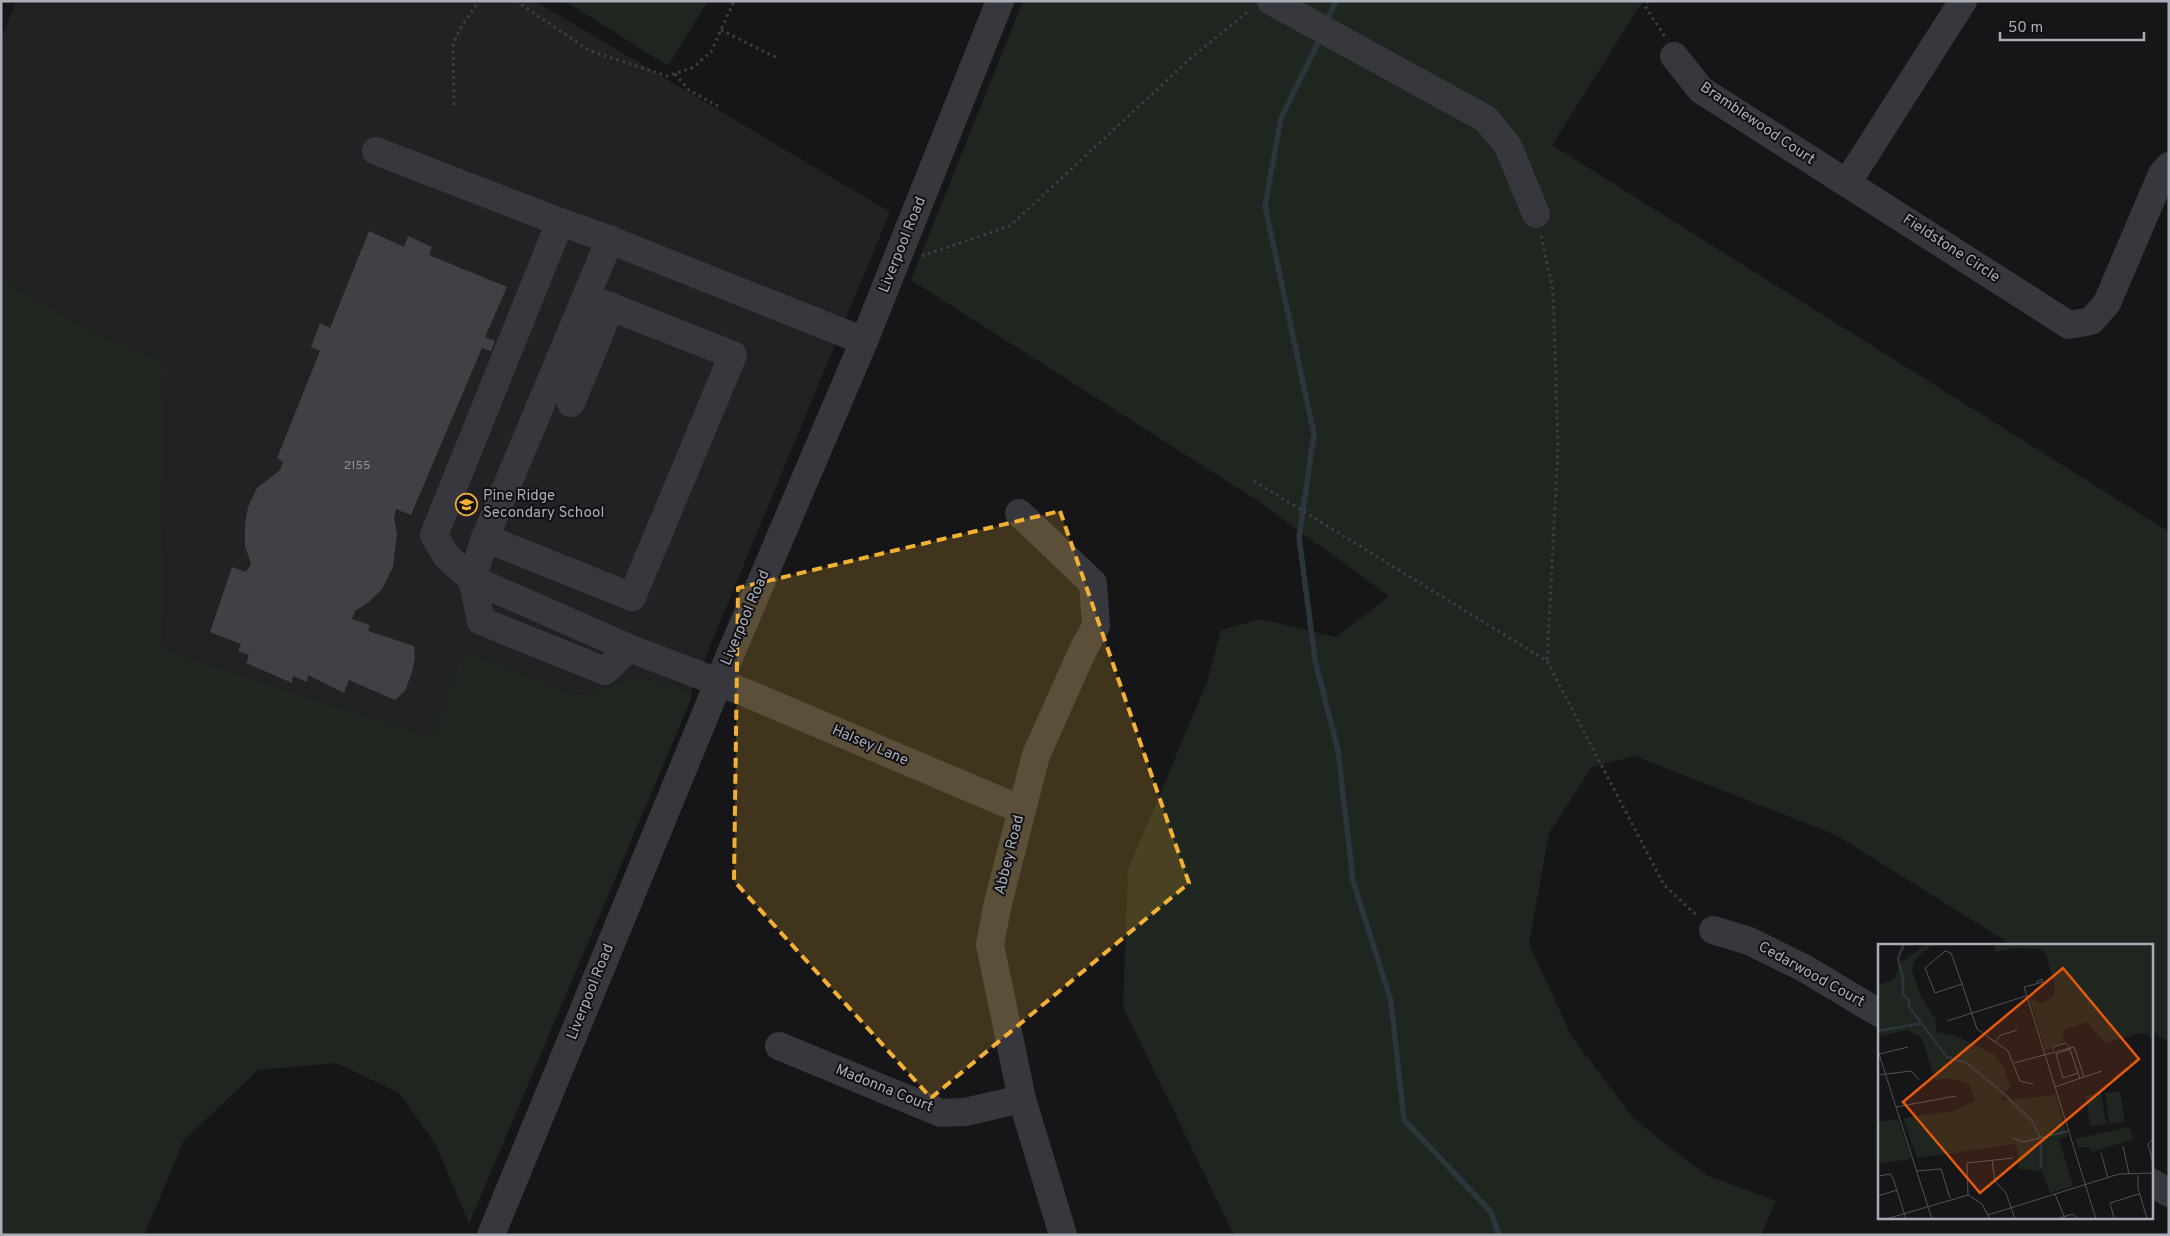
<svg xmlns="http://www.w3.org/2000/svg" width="2170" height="1236" font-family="Overpass,sans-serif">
<rect width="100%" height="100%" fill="#161618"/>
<polygon fill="#222225" points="16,1 535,1 890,212 691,692 667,682 637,678 577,694 463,649 432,737 164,649 166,361 93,331 1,279 1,39"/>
<g fill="#1e261f">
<polygon points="565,1 708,1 668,66"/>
<polygon points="1023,1 1643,1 1552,145 2169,532 2169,1042 2151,1031 2151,945 2012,945 1836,835 1635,756 1592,767 1549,833 1529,944 1572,1037 1634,1119 1706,1175 1776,1201 1761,1235 1234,1235 1123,1007 1128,870 1207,682 1221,630 1261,619 1336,637 1389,596 1258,501 911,280"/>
<polygon points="1,279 93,331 166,361 164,649 432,737 463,649 577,694 637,678 667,682 691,692 692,697 469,1224 436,1145 399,1093 336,1063 258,1070 184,1140 144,1235 1,1235"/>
</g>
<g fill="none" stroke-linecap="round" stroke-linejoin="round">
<g stroke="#2c353c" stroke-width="5.5">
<polyline points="1328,18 1336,1"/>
<polyline points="1317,45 1281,118 1265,206 1314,434 1299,537 1315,660 1338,750 1353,881 1391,1001 1404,1120 1491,1212 1499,1235"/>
</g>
</g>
<polygon fill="#404145" points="369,231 404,247 408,236 432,247 429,255 507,287 485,337 495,341 491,351 482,348 411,515 396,509 394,518 397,534 393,567 382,589 370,601 355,611 352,619 370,625 368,631 414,646 415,658 412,672 405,691 395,700 349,680 344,693 308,675 307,682 293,676 292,683 246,663 249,655 238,651 241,644 210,632 232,567 246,572 251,564 245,546 245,525 248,507 257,488 280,470 283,462 277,458 320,351 311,347 320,323 330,328"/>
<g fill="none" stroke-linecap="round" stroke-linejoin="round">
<g stroke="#3d3f44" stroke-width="3" stroke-dasharray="2.5 4" stroke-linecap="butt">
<polyline points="516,1 590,51 667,76 692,68 711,52 734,1"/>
<polyline points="1648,1 1645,6 1665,37"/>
<polyline points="721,30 779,59"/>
<polyline points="675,74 689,90 718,106"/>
<polyline points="454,105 453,44 461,27 479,1"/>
<polyline points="1541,236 1553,290 1558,449 1547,661"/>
<polyline points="922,256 1010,226 1192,57 1250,10"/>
<polyline points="1254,481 1547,661 1664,885 1696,915"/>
</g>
<g stroke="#37383d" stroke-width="28">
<polyline points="1271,1 1486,119 1508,146 1536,214"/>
<polyline points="1674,56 1701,90 2069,325 2091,321 2107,303 2162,174 2169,166"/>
<polyline points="376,151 560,222"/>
<polyline points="1847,183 1963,1"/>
<polyline points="610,239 485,538 472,579 481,621 605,671 629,648"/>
<polyline points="864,341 600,236 560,222 434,535 447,557 472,579 629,648 746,693 1022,810"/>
<polyline points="571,403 611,306"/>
<polyline points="1019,513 1093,583 1096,626 1083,650 1036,755 997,907 990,945 1022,1099 1063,1235"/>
<polyline points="485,538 632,597 733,355 586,297"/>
<polyline points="1713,930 1749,941 1804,968 1879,1013"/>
<polyline points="779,1046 941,1113 965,1112 1022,1099"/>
<polyline points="2151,1182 2169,1193"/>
<polyline points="491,1235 727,662 864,341 1000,1"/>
</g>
</g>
<path fill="#f2b134" fill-opacity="0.2" stroke="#f2b134" stroke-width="4" stroke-dasharray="10 6" stroke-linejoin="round" d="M 1060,511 L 1189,883 L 931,1098 L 734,881 L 738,588 Z"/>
<defs>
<symbol id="school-ring" viewBox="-11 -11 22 22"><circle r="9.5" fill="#111113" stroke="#f2b134" stroke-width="1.5"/><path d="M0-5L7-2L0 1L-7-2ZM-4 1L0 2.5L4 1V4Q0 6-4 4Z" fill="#f2b134"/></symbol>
</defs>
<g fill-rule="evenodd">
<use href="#school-ring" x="454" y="492" width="25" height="25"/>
</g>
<g text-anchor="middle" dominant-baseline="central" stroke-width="4" stroke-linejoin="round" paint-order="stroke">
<g font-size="12" fill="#8e929b">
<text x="357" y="466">2155</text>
</g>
<g font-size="15" fill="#a8adb8" stroke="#111113">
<text transform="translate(1757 124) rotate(34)">Bramblewood Court</text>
<text transform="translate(903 245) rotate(-68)">Liverpool Road</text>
<text transform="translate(1951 249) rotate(33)">Fieldstone Circle</text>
<text transform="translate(746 618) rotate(-67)">Liverpool Road</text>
<text transform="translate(870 746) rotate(23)">Halsey Lane</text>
<text transform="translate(1010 855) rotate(-76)">Abbey Road</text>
<text transform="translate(1811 975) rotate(29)">Cedarwood Court</text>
<text transform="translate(591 992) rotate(-68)">Liverpool Road</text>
<text transform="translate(884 1089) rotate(22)">Madonna Court</text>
</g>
<g font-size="15" fill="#a8adb8" stroke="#111113" text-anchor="start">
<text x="483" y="496">Pine Ridge<tspan x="483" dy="17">Secondary School</tspan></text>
</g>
</g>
<g transform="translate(1878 944)">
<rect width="275" height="275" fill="#161618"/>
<path d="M 50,0 L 55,0 L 37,15 L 34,26 L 44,55 L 57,74 L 59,88 L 78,92 L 116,110 L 125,121 L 133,144 L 124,151 L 123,157 L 177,151 L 190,192 L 181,196 L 195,242 L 172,249 L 164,227 L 141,225 L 138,200 L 39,214 L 25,174 L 75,167 L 97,157 L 91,140 L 72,134 L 57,136 L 44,94 L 29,86 L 0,93 L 0,41 L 16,35 L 23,18 ZM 118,0 L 275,0 L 275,97 L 269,90 L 263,89 L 227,99 L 209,78 L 184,87 L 187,96 L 168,107 L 151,54 L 164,59 L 176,52 L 177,43 L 168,11 L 163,5 L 138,4 L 119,8 L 116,6 ZM 242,147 L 247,178 L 231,180 L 227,149 ZM 223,149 L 228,180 L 212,182 L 208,151 ZM 20,175 L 33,215 L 0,220 L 0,178 ZM 251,183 L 256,195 L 214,208 L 210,203 L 200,203 L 197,195 Z" fill="#1e261f"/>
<path fill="none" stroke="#2c353c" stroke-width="2.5" d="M 26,0 L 20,14 L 25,35 L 25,51 L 31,56 L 31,63 L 69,113 L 89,119 L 124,148 L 155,178 L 162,193M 0,87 L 45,79M 163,196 L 163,224"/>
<path fill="none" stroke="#505258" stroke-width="1" d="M 158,38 L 164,35 L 165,38 L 146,43 L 218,275M 84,40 L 57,49 L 47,24 L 67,7 L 73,9 L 84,40 L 99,85 L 130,107 L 142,137 L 155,140M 69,77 L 148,52M 118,97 L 123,91 L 139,86M 30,103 L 1,110 L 54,275M 192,105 L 178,110 L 185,134 L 200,129M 175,106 L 175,103 L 187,99 L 191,102 L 202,135M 136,119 L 196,103 L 206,133 L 177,143M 0,131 L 33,127 L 41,136M 206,133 L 224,127M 18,163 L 78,152M 135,194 L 145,198 L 191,187M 275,195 L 270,200 L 275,219M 245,202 L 251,230M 223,209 L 230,234M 114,216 L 117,237 L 128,249 L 137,275M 39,227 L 63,225 L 72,254M 260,231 L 260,244 L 269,275M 0,232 L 12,230 L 15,234 L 28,275M 177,250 L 186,272M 90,251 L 89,219 L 135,214M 0,252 L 19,246M 110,271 L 241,230 L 275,229M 236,274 L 232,259 L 261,250M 8,275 L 90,251 L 104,260 L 112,275M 178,275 L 195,270 L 200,275"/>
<path fill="#e8590c" fill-opacity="0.15" stroke="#e8590c" stroke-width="2.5" d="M 185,24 L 261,115 L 102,249 L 25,158 Z"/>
<rect width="275" height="275" fill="none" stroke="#a8adb8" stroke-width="2.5"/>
</g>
<rect width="2170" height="1236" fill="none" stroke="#a8adb8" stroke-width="5"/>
<path d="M2000 32v8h144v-8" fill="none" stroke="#a8adb8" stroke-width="2.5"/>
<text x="2008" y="32" font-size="15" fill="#a8adb8" stroke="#111113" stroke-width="4" paint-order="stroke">50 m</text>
</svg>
